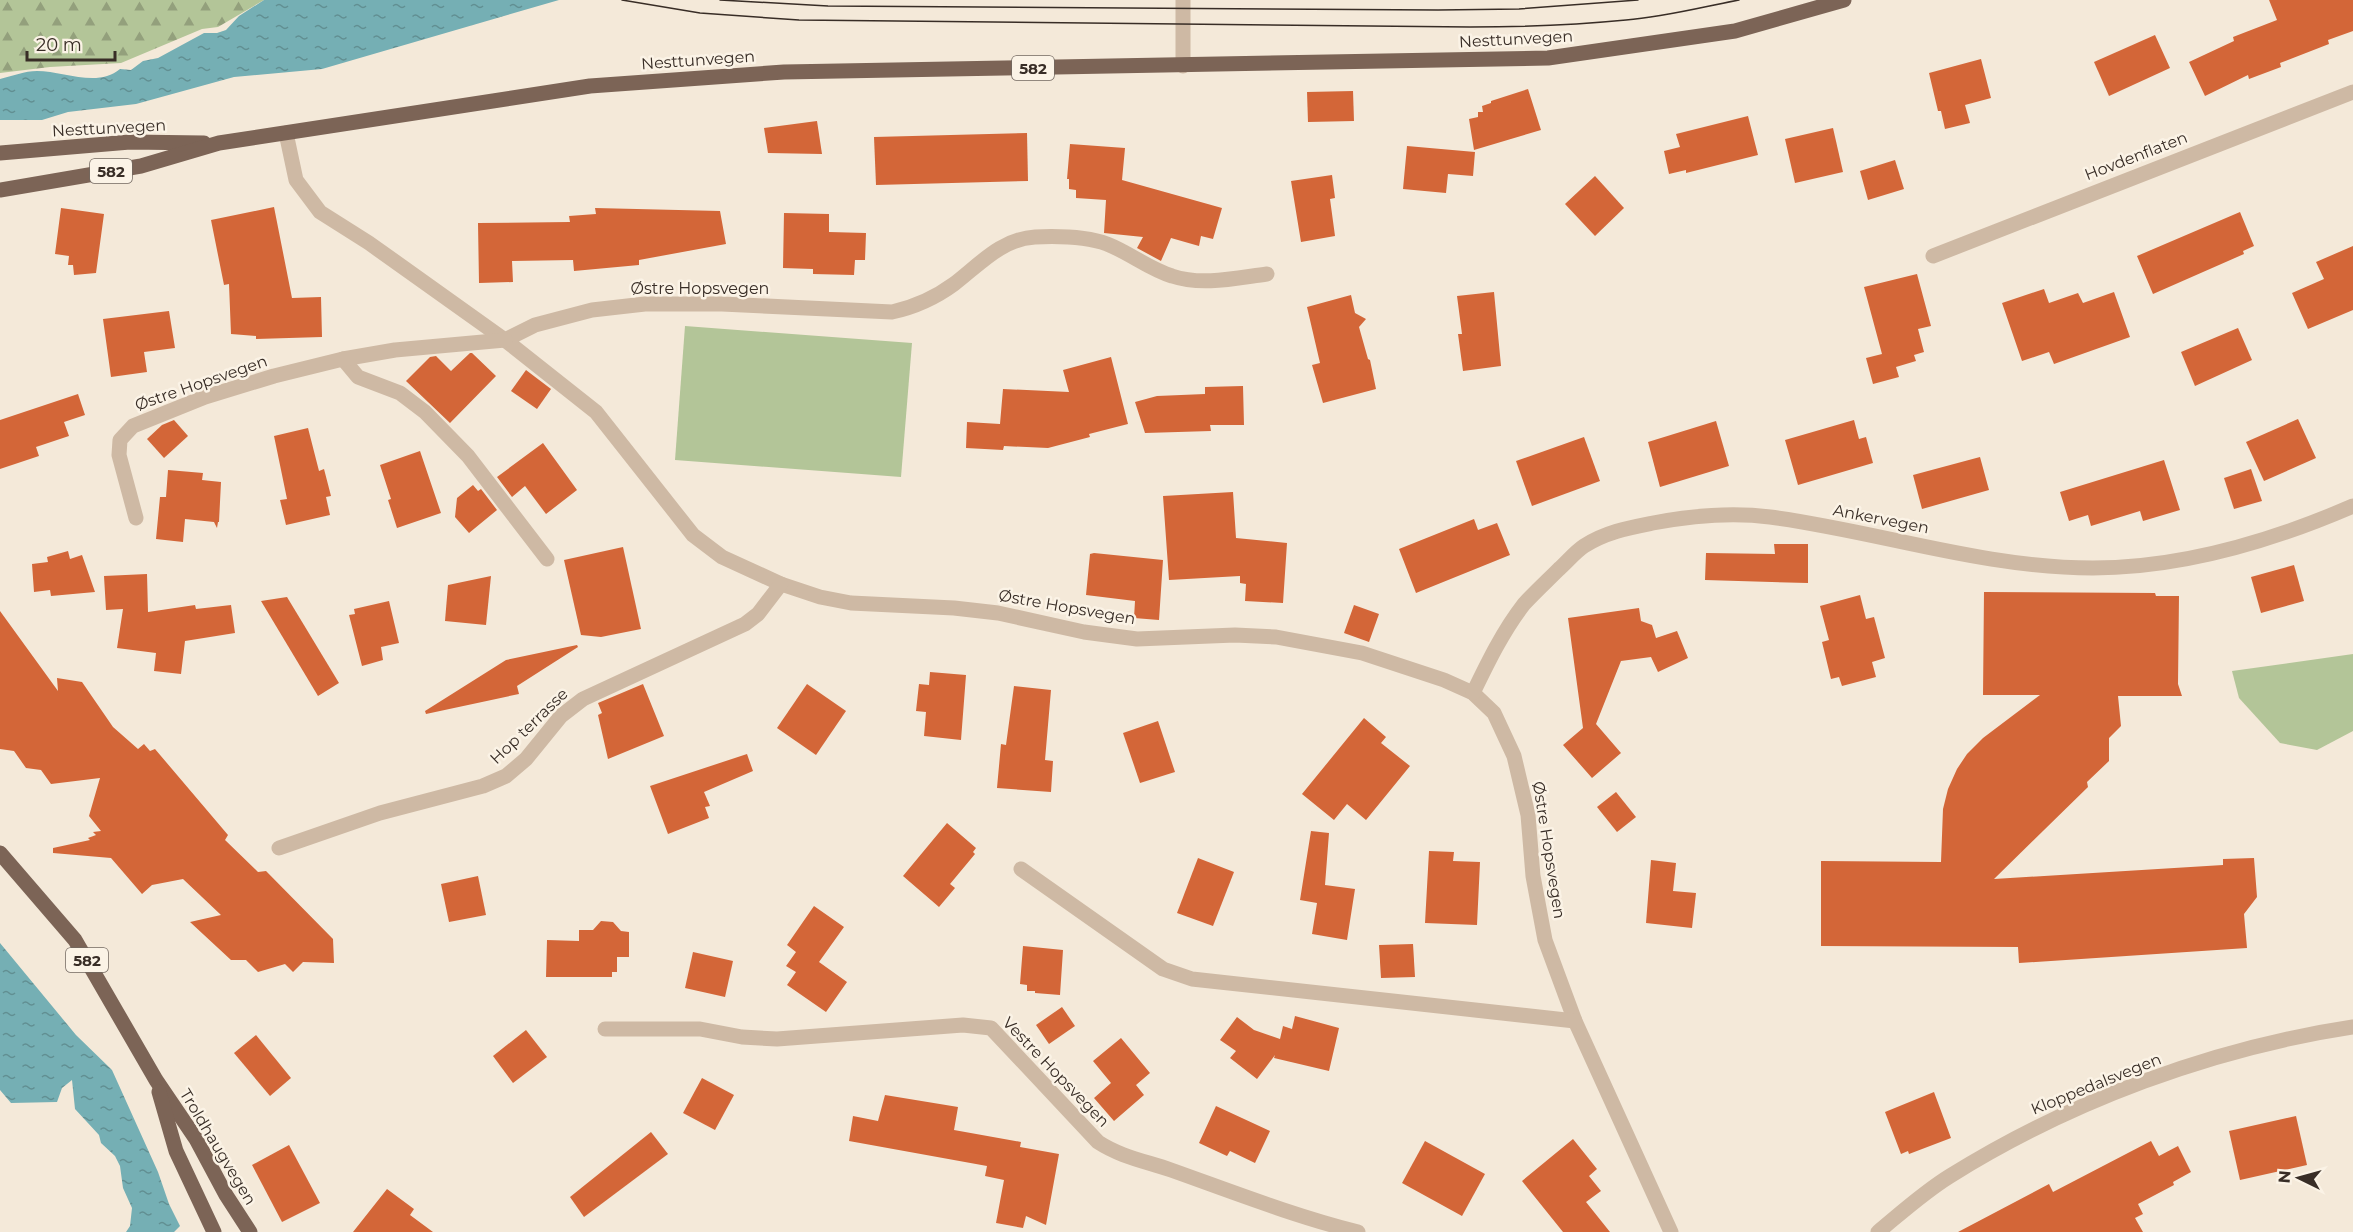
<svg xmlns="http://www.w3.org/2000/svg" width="2353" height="1232" font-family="Montserrat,sans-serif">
<defs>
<pattern id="forest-firs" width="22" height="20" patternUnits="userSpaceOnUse" patternTransform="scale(1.5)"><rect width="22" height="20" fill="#b3c598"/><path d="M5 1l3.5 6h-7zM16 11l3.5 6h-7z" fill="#93a07c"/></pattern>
<pattern id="water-ripples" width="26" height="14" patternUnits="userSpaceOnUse" patternTransform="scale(1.5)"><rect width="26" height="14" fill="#75afb4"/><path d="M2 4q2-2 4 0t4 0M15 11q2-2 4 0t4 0" fill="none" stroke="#618f92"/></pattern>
</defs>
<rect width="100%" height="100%" fill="#f4e9d9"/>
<polygon fill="url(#forest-firs)" points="0,0 264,0 218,27 202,29 121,63 50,67 0,73"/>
<g fill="#b3c598">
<polygon points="685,326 912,343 901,477 675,460"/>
<polygon points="2353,654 2353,731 2317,750 2280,743 2239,698 2232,671"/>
</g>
<g fill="url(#water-ripples)">
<path d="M 264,0 L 559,0 L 322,69 L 234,77 L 136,104 L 68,112 L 42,120 L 0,120 L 0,79 C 12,76 25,71 37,71 C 63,71 98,88 120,69 L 131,70 L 143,61 L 158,58 L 204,33 L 217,33 L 226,30 L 239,16 Z"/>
<polygon points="0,943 76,1035 112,1070 158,1172 169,1204 180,1226 174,1232 126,1232 130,1226 132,1208 123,1188 120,1166 115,1156 101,1143 99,1135 75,1109 72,1080 62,1088 57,1102 11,1103 0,1090"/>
</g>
<g fill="#d36638">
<polygon points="2269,0 2353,0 2353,31 2328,40 2329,44 2280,63 2281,67 2249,79 2248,75 2205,96 2189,62 2234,41 2233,37 2277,20"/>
<polygon points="2155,35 2170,68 2109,96 2094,62"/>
<polygon points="1981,59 1991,98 1965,105 1970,123 1945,129 1941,111 1938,111 1929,73"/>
<polygon points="1528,89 1541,130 1474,150 1469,119 1478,117 1478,112 1483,112 1482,106 1491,103 1491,101"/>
<polygon points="1353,91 1354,121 1308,122 1307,92"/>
<polygon points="1748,116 1758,155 1686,173 1686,170 1669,174 1664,151 1680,147 1676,134"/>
<polygon points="817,121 822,154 768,153 764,128"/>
<polygon points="1833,128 1843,172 1795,183 1785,139"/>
<polygon points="1027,133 1028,181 876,185 874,137"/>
<polygon points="1070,144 1125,148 1122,180 1222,208 1213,239 1201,236 1199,246 1171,238 1161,261 1137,248 1143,237 1104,233 1106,200 1076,198 1076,190 1069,189 1069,179 1067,179"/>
<polygon points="1407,146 1475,152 1473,176 1448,174 1446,193 1403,189"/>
<polygon points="1895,160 1904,189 1868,200 1860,171"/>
<polygon points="1332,175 1335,198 1330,199 1335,236 1301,242 1291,181"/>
<polygon points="1595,176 1624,208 1595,236 1565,204"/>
<polygon points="274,207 292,298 321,297 322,337 256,339 256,336 231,334 229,284 224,285 211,220"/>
<polygon points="61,208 104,214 96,273 74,275 73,265 68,265 69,256 55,254"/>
<polygon points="595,208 720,211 726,244 639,260 639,265 574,271 573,260 512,261 513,282 479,283 478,223 570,222 569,216 596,214"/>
<polygon points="2240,212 2254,246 2243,251 2244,254 2153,294 2137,256"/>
<polygon points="784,213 829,214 829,232 866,233 865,260 855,260 854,275 813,274 813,269 783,268"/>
<polygon points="2353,246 2353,310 2308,329 2292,293 2324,279 2316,262"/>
<polygon points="1917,274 1931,326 1918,329 1924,352 1914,355 1916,361 1896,367 1899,377 1873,384 1866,358 1882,354 1864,287"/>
<polygon points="2044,289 2049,303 2078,293 2083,303 2114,292 2130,337 2054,364 2049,352 2022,361 2002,303"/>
<polygon points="1494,292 1501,366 1463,371 1458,334 1462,334 1457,296"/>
<polygon points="1351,295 1355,313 1366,319 1359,327 1368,359 1370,360 1376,389 1323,403 1312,365 1320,363 1307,307"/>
<polygon points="169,311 175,348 144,352 147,372 111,377 103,319"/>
<polygon points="2238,328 2252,360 2195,386 2181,352"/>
<polygon points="470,353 472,353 496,376 450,423 406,381 430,357 436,356 451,371"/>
<polygon points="1111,357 1128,424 1089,434 1090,437 1048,448 1004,446 1003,450 966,448 967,422 1000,424 1003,389 1069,392 1063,370"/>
<polygon points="526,370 551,389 537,409 511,391"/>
<polygon points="1243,386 1244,425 1210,425 1211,431 1145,433 1135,402 1157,396 1205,394 1205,387"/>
<polygon points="78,394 85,415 64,422 69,436 36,447 39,456 0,469 0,420"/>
<polygon points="2298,419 2316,458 2264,481 2246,442"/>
<polygon points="174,420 188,436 164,458 147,439 162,425"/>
<polygon points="1854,420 1859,439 1866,437 1873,463 1798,485 1785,440"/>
<polygon points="1716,421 1729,466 1660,487 1648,442"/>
<polygon points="308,428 319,471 324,469 331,496 326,497 330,515 286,525 280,500 287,499 274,436"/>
<polygon points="1584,437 1600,481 1532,506 1516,461"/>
<polygon points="543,443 577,490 546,514 525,486 512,497 497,477"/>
<polygon points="420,451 441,513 397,528 388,500 391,499 380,465"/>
<polygon points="1980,457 1989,490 1922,509 1913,475"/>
<polygon points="2164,460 2180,510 2143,521 2140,511 2091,526 2088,515 2069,521 2060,492"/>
<polygon points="2251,469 2262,501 2234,509 2224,478"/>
<polygon points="168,470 203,473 202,480 221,482 219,522 218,522 217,528 214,522 185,519 183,542 156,539 160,497 166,497"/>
<polygon points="473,485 478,491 481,489 497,510 469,533 455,517 457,498"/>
<polygon points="1233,492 1236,538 1287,543 1283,603 1245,601 1246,584 1240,583 1240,576 1169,580 1163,496"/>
<polygon points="1474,519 1478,530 1497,523 1510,555 1416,593 1399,549"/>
<polygon points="1774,544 1808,544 1808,583 1705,580 1706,553 1775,554"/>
<polygon points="623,547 641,629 601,637 581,635 564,560"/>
<polygon points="68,551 70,559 82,555 95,592 51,596 50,590 34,592 32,564 48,562 47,557"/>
<polygon points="1094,553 1163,560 1159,620 1134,618 1135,601 1086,595 1090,554"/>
<polygon points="2294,565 2304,601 2261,613 2251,577"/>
<polygon points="147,574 148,612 195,605 196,609 231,605 235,633 185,641 181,674 154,671 156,653 117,648 123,609 106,610 104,576"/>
<polygon points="491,576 486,625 445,621 448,585"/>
<polygon points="1984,592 2155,593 2156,596 2179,596 2178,684 2182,696 2118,696 2121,726 2109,738 2109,761 2087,782 2088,787 1994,879 2223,865 2223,859 2254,858 2257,897 2244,914 2247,948 2019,963 2018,947 1821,946 1821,861 1941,862 1943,809 1948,789 1957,769 1967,754 1983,738 2040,695 1983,695"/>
<polygon points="1860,595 1866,619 1874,617 1885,658 1872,662 1876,677 1842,686 1839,677 1831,679 1822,642 1829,640 1820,606"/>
<polygon points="287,597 339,683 318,696 261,601"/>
<polygon points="389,601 399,643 381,647 383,660 362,666 349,615 355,614 354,609"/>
<polygon points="1354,605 1379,614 1369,642 1344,633"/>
<polygon points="1639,608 1641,621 1652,625 1656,638 1677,631 1688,658 1658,672 1651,657 1621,661 1596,724 1621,753 1592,778 1563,745 1583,728 1568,618"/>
<polygon points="0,611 58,691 57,678 82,682 113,727 138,749 144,744 150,751 155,749 228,835 225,840 258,872 266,871 333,939 334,963 303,962 293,972 285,964 258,972 246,960 231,960 190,922 221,915 183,879 152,885 142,894 111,858 53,853 53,848 90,840 88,838 96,835 93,832 101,831 89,816 100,778 51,784 41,770 26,768 14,751 0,749"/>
<polygon points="577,645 578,647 517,686 519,694 426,714 425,711 506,660"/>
<polygon points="930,672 966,675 961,740 924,736 926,712 916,711 919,684 929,685"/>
<polygon points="643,684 664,736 608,759 598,715 602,713 598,703"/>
<polygon points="807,684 846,711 816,755 777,728"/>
<polygon points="1014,686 1051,690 1045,760 1053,761 1051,792 997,788 1001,744 1006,745"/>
<polygon points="1364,718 1386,737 1381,743 1410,766 1366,820 1347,804 1334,820 1302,794"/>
<polygon points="1158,721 1175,772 1140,783 1123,733"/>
<polygon points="747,754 753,771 704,792 710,806 705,807 709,818 668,834 650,786"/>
<polygon points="1616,792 1636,817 1617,832 1597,807"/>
<polygon points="947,823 976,848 973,852 975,854 950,884 955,888 939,907 903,876"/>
<polygon points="1311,831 1329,833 1325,885 1355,889 1347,940 1312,934 1317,903 1300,900"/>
<polygon points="1429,851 1454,852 1453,861 1480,862 1477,925 1425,923"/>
<polygon points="1198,858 1234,872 1213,926 1177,913"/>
<polygon points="1651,860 1676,863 1673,891 1696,893 1692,928 1646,923"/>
<polygon points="478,876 486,915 449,922 441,884"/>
<polygon points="814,906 844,927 819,962 847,982 826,1012 787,985 796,972 786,966 796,952 787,945"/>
<polygon points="601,921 613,922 621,931 629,932 629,957 617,957 617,972 612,972 612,977 546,977 547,940 579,941 579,930 593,930"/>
<polygon points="1413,944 1415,977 1381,978 1379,945"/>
<polygon points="1023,946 1063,950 1060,995 1035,993 1035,991 1027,991 1027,985 1020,984"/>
<polygon points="693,952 733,961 725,997 685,988"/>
<polygon points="1062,1007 1075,1026 1049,1044 1036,1025"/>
<polygon points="1295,1016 1339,1028 1329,1071 1274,1058 1275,1055 1257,1079 1230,1058 1236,1051 1220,1040 1237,1017 1254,1030 1280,1039 1283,1026 1292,1029"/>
<polygon points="526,1030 547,1057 513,1083 493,1056"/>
<polygon points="256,1035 291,1078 270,1096 234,1053"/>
<polygon points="1121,1038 1150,1073 1136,1085 1144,1095 1114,1121 1094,1098 1111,1083 1093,1061"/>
<polygon points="702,1078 734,1095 715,1130 683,1113"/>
<polygon points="1934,1092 1951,1138 1909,1154 1908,1151 1901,1154 1885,1112"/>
<polygon points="885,1095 958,1107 954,1130 1021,1142 1020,1147 1059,1154 1046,1225 1026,1216 1023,1228 996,1223 1004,1180 985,1176 987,1166 849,1141 853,1116 878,1121"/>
<polygon points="1216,1106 1270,1131 1255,1163 1230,1151 1227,1156 1199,1143"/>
<polygon points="2296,1116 2307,1165 2240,1180 2229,1131"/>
<polygon points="651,1132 668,1154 584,1217 570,1197"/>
<polygon points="1573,1139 1597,1169 1589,1176 1601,1191 1586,1202 1610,1232 1563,1232 1522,1181"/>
<polygon points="1425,1141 1485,1174 1462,1216 1402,1183"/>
<polygon points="2151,1141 2159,1156 2178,1146 2191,1172 2173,1182 2174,1185 2138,1204 2143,1214 2135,1218 2143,1232 1958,1232 2049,1184 2053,1192"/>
<polygon points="289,1145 320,1203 282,1222 252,1165"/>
<polygon points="387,1189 414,1209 410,1215 433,1232 353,1232"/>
</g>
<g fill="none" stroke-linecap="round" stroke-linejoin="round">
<g stroke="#ceb9a4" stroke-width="15">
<polyline points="1183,0 1183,66"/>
<polyline points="286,133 296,180 320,212 369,243 505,340"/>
<polyline points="1933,256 2353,92"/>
<path d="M 1267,274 C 1236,278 1202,286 1172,276 C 1149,269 1130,253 1107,244 C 1085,236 1058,236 1035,237 C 1001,239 979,265 954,284 C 935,298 915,307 892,312 L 722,304 L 645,304 L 592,310 L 535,325 L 505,340 L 596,412 L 693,535 L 722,557 L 781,584 L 820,597 L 851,603 L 954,608 L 998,613 L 1084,632 L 1137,639 L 1235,635 L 1276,637 L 1362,653 L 1444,680 L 1473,693 L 1494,713 L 1514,756 L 1528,815 L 1533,876 L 1545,940 L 1575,1021 L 1671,1232"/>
<polyline points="343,359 358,377 400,393 425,412 468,456 547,559"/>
<polyline points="136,518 119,455 120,440 133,426 205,397 274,376 343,359 395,350 505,340"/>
<path d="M 1473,693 C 1488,662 1503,631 1524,604 C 1535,592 1547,581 1559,569 C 1567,562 1575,552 1584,546 C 1606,532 1628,528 1653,523 C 1690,516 1732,512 1770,517 C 1877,531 1983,568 2093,568 C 2182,568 2272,541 2353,506"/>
<polyline points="279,848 380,813 483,786 506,776 526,759 561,716 583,699 745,624 758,614 781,584"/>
<polyline points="1021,869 1163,969 1192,979 1575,1021"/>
<path d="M 605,1029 L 700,1029 L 742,1037 L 777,1039 L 963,1025 L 991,1028 L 1098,1142 C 1121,1157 1145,1161 1171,1170 C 1233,1192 1294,1216 1358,1232"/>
<path d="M 1878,1232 C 1901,1213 1924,1192 1950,1176 C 2070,1101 2213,1048 2353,1027"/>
</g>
<g stroke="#7c6456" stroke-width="15">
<polyline points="0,153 130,142 204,143"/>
<polyline points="0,190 141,166 219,143 590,86 784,72 1548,58 1735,31 1844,0"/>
<polyline points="0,853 75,940 156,1080 196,1139 226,1195 250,1232"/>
<polyline points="159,1092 176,1151 214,1232"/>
</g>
<g stroke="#382d26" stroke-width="1.5">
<path d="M 622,0 L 700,13 L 799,20 L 1470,27 C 1522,27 1574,25 1626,20 C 1665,17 1702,7 1739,0"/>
<polyline points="720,0 828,6 1438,10 1519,9 1638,0"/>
</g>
</g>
<g text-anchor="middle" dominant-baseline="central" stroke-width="5" stroke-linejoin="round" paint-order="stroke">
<g fill="#fbf3e6" stroke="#726860" stroke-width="1.5">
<rect x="1012" y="56" width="42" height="24" rx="4.5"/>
<rect x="90" y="159" width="42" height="24" rx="4.5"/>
<rect x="66" y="948" width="42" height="24" rx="4.5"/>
</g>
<g font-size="15" font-weight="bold" fill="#382d26">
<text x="1033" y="68">582</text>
<text x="111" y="171">582</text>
<text x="87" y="960">582</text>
</g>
<g font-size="16" fill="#382d26" stroke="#fbf3e6">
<text transform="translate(1516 39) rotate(-3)">Nesttunvegen</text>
<text transform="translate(698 60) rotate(-4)">Nesttunvegen</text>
<text transform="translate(109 128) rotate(-3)">Nesttunvegen</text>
<text transform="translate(2136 156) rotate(-21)">Hovdenflaten</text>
<text x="700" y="288">Østre Hopsvegen</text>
<text transform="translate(201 383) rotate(-19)">Østre Hopsvegen</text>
<text transform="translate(1881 519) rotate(11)">Ankervegen</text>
<text transform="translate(1067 607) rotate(10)">Østre Hopsvegen</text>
<text transform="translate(529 726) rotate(-44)">Hop terrasse</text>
<text transform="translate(1549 850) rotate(81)">Østre Hopsvegen</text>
<text transform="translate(1056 1072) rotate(46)">Vestre Hopsvegen</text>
<text transform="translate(2096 1084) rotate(-22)">Kloppedalsvegen</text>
<text transform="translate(218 1147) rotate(59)">Troldhaugvegen</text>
</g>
</g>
<g transform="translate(2299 1178) rotate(275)" stroke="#fbf3e6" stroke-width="4.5" paint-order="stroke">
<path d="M0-4.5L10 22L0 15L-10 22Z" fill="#382d26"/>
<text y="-9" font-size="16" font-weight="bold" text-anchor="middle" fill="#382d26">N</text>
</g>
<path d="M27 51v9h88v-9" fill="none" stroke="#382d26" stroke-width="3"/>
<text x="36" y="51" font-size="18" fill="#382d26" stroke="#fbf3e6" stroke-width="4.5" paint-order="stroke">20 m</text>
</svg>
